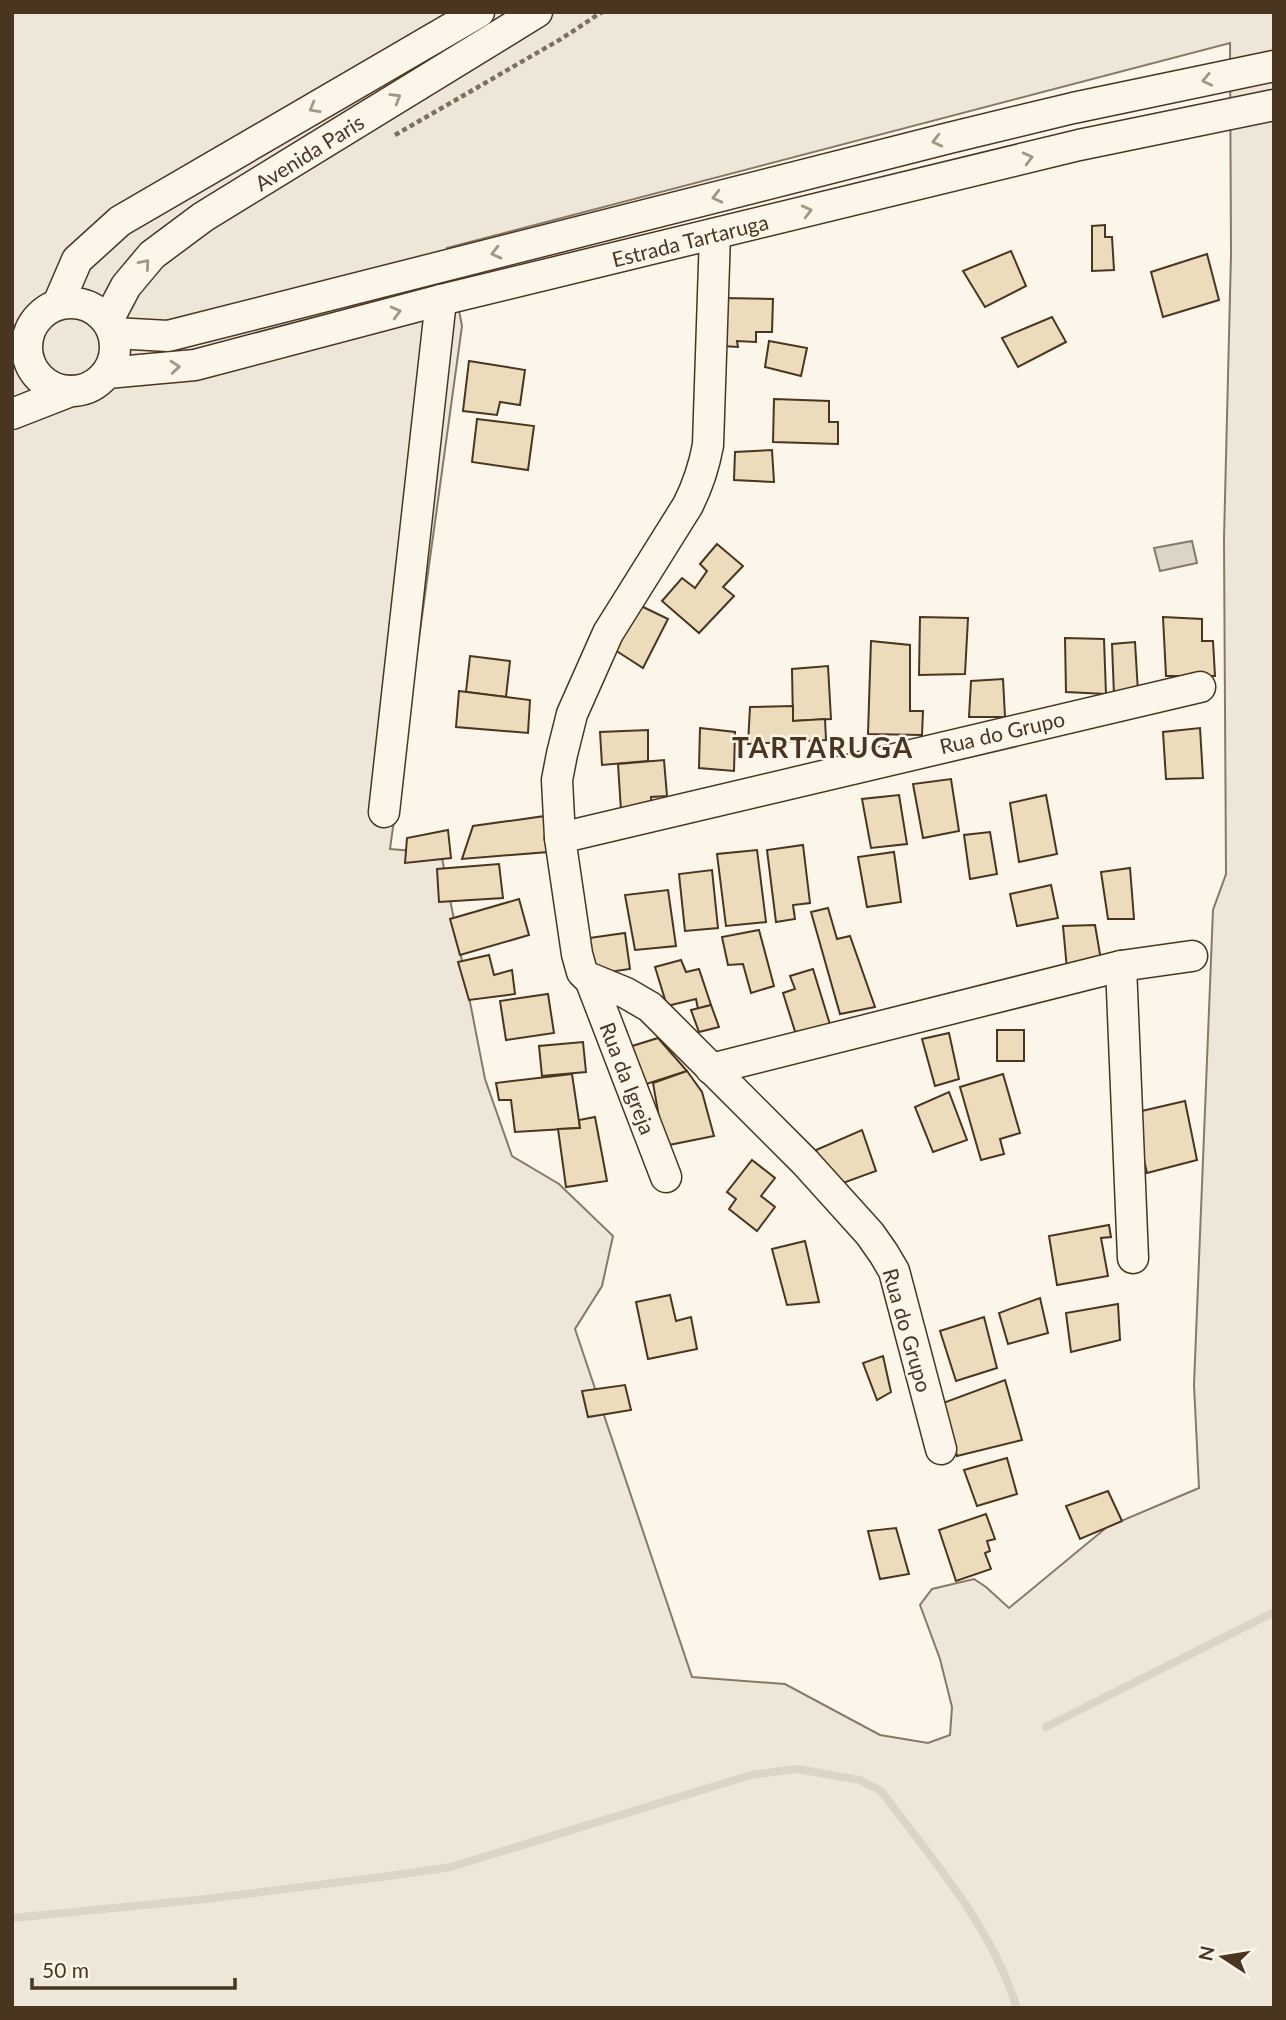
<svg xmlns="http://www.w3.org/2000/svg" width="1286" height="2020" font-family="Lato,sans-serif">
<rect width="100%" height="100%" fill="#fbf6e9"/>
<path fill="#ede6d9" stroke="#887966" stroke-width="2" fill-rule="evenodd" d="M 12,12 L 1274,12 L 1274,2008 L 12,2008 ZM 1230,43 L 1231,254 L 1224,539 L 1226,874 L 1213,910 L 1194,1385 L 1199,1488 L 1107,1527 L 1009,1608 L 986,1587 L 974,1579 L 932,1589 L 920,1605 L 940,1659 L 952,1707 L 950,1735 L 928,1743 L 880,1735 L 785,1684 L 692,1677 L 575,1329 L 602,1286 L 613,1236 L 559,1184 L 512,1156 L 485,1079 L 441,853 L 390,849 L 462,326 L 447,248 Z"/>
<polygon fill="#dcd4c6" stroke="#887966" stroke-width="2" points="1192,541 1197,563 1160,571 1154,548"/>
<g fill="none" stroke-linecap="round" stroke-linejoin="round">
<g stroke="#dcd4c6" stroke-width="8">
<polyline points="1046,1727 1274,1612"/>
<path d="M 12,1918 L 206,1899 L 389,1876 L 451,1867 L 751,1775 L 797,1769 L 860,1780 L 881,1791 C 932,1859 991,1925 1017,2008"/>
</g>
</g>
<g fill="#ecdcbc" stroke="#4a3520" stroke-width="2">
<polygon points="1105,225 1105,237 1112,237 1114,270 1092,271 1092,226"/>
<polygon points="1011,251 1026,286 985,307 963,271"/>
<polygon points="1207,254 1219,300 1163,317 1151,272"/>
<polygon points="723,298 773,299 772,332 756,332 756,342 737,341 738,347 722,346"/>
<polygon points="1052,317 1066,342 1018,367 1002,338"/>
<polygon points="769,341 807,348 801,376 765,367"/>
<polygon points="469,361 525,370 520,405 500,402 497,415 463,411"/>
<polygon points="774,399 829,401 829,422 838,422 838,444 773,442"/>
<polygon points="477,419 534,426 528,470 472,462"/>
<polygon points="772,450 774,482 734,480 735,452"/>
<polygon points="717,544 743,566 723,587 734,596 699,633 662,601 682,578 695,588 707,571 700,564"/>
<polygon points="639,605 668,619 643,668 615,650"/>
<polygon points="920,617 968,618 965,674 919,675"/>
<polygon points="1163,617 1202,619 1202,641 1213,641 1215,676 1166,676"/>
<polygon points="1065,638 1104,639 1106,694 1066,692"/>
<polygon points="871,641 910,645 910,711 923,711 922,735 868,734"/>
<polygon points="1135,642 1138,692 1114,695 1112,644"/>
<polygon points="470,656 510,661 506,697 466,692"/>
<polygon points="828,666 831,719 793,721 792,669"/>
<polygon points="1003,679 1005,717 969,717 971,681"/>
<polygon points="459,691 530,700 528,733 456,727"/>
<polygon points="793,706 793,721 825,719 826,740 748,744 750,707"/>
<polygon points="700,728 735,732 734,771 699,768"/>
<polygon points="1200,728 1203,778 1166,779 1163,732"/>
<polygon points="648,730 648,761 602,765 600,732"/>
<polygon points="664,760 667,796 651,797 652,809 621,811 618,764"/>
<polygon points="951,779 959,831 923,838 913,784"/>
<polygon points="899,795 907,844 871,848 862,799"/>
<polygon points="1046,795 1057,854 1019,862 1010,803"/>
<polygon points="545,816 548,852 462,859 473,826"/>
<polygon points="448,830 451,858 405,863 407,838"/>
<polygon points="990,832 997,874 970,879 964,835"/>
<polygon points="803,845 810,903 793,905 795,919 776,922 767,850"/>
<polygon points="757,850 766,922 726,926 717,854"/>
<polygon points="894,852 901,902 867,907 858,857"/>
<polygon points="499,864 503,898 439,902 437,869"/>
<polygon points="1130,868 1134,919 1108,919 1101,872"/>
<polygon points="712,870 718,928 685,931 679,874"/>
<polygon points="1051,885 1058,918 1017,926 1010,894"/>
<polygon points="668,890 676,946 635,950 625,895"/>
<polygon points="519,899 529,935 460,955 450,919"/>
<polygon points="828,908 837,939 850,936 875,1007 840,1014 811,912"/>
<polygon points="1095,925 1102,966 1067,969 1063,926"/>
<polygon points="759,930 774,986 751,993 743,964 728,965 722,937"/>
<polygon points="625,933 630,969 587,975 582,939"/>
<polygon points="489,955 494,975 512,970 515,994 469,1000 458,962"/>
<polygon points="681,960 686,972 699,969 711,1005 698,1009 696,999 667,1006 655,967"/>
<polygon points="813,969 832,1031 798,1041 783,993 795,989 790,976"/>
<polygon points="548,994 554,1033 506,1040 500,1001"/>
<polygon points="711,1005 719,1027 699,1032 691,1010"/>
<rect x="997" y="1030" width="27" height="31"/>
<polygon points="949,1033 959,1079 935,1086 922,1039"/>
<polygon points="658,1038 687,1071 640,1086 629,1047"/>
<polygon points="583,1042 586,1072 542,1076 539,1046"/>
<polygon points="687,1071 702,1092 714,1136 664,1146 653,1083"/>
<polygon points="572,1074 580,1128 515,1132 511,1100 499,1100 496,1083"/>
<polygon points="1003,1074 1020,1133 1000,1139 1004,1154 981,1160 960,1087"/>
<polygon points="949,1092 967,1140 933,1152 915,1107"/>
<polygon points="1185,1101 1197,1160 1147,1173 1133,1113"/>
<polygon points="595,1117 607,1181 566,1187 558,1129 580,1128 579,1120"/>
<polygon points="862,1130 876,1171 832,1187 816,1150"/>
<polygon points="752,1160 775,1178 761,1196 775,1207 757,1231 729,1209 736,1199 727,1192"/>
<polygon points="1109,1225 1111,1237 1101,1238 1108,1276 1057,1285 1049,1236"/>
<polygon points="805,1241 819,1302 787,1305 772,1249"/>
<polygon points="670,1295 676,1321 691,1317 697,1349 648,1359 636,1302"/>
<polygon points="1040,1298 1048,1333 1008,1344 999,1313"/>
<polygon points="1118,1304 1120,1340 1071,1352 1066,1313"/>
<polygon points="984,1317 997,1368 956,1381 940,1331"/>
<polygon points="883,1356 891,1392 877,1400 863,1363"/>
<polygon points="1005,1380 1022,1440 957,1456 943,1403"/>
<polygon points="625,1385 631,1410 588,1417 582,1391"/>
<polygon points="1007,1458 1017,1494 977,1506 964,1470"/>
<polygon points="1108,1491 1122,1521 1080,1539 1066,1506"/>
<polygon points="986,1514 995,1539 987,1541 990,1551 985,1553 991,1569 956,1581 939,1530"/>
<polygon points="896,1528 909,1574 880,1579 868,1531"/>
</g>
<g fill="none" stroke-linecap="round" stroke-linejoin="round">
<defs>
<g id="minor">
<path d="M 715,234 L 708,445 C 704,467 698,485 688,505 L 608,633 L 572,714 L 562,754 L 557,780 L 560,838 L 577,954 L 582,972 L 587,977 L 626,993 L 650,1007 L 805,1162 L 870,1234 L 884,1254 L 894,1271 L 941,1449"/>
<circle cx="71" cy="347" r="44"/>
<polyline points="58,304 77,260 120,221 479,12"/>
<polyline points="108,320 126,286 152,255 203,217 537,12"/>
<polyline points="114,333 168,336 949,138 1073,108 1274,66"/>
<polyline points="107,373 195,365 441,300 1079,145 1274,105"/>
<polyline points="12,414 71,391"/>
<polyline points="384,812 441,300"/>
<polyline points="560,838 1200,687"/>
<polyline points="1121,966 1133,1258"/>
<polyline points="590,979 666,1177"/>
<polyline points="711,1069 1121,966 1192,956"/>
</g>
</defs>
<use href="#minor" stroke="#4a3520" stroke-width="33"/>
<polyline stroke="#7f6f5c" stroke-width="4.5" stroke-dasharray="5 3.5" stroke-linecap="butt" points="395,135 561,39 602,12"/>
<use href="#minor" stroke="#fbf6e9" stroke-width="30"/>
</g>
<defs><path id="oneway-chevron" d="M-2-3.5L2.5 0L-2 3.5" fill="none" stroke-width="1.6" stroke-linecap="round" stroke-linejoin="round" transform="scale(1.75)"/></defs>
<g stroke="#a29684">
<use href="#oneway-chevron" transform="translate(1207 80) rotate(168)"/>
<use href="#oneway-chevron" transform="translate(396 98) rotate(-31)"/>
<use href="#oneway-chevron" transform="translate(314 108) rotate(150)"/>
<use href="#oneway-chevron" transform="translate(937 141) rotate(166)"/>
<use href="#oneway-chevron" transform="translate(1028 158) rotate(-14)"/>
<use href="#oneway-chevron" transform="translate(717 197) rotate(166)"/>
<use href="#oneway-chevron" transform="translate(807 211) rotate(-14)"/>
<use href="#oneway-chevron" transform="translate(496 253) rotate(166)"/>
<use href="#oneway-chevron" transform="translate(145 264) rotate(-49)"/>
<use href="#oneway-chevron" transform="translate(396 312) rotate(-15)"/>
<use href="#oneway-chevron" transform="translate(175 367) rotate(-5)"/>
</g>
<g text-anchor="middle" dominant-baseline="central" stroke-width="5" stroke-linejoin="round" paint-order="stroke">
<g font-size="21" fill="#4a3520" stroke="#fbf6e9">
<text transform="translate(309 152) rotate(-32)">Avenida Paris</text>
<text transform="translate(690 240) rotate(-14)">Estrada Tartaruga</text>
<text transform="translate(1002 732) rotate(-13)">Rua do Grupo</text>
<text transform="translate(628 1078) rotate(69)">Rua da Igreja</text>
<text transform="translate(908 1330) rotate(74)">Rua do Grupo</text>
</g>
<g font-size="28" font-weight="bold" letter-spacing="2" fill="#4a3520" stroke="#fbf6e9">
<text x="823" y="747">TARTARUGA</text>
</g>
</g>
<rect width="1286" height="2020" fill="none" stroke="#4a3520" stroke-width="28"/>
<g transform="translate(1223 1957) rotate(282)" stroke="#fbf6e9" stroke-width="5" paint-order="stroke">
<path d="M0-5L12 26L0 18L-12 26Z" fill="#4a3520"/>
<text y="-10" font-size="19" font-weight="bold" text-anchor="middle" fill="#4a3520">N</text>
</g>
<path d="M32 1978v10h203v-10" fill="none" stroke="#4a3520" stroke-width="3.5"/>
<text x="42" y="1978" font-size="21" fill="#4a3520" stroke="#fbf6e9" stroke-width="5" paint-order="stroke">50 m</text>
</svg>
